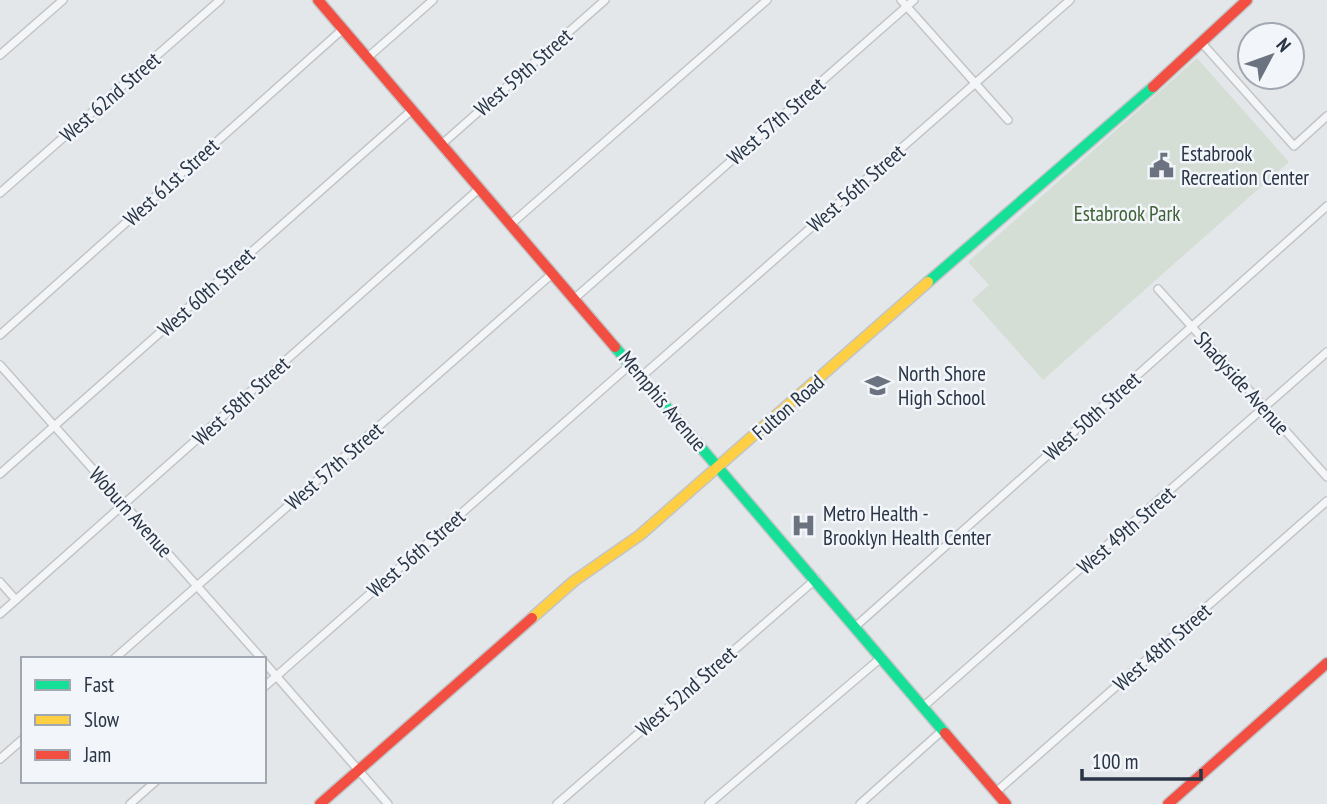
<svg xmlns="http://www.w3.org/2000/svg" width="1327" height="804" font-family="'PT Sans Narrow',sans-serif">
<rect width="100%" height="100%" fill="#e4e7ea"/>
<polygon fill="#d5ded5" points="1197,58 1289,162 1043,380 972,300 989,285 968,262"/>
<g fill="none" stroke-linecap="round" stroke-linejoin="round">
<defs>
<g id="street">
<polyline points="901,0 1008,120"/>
<polyline points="1201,42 1294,146 1327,116"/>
<polyline points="0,55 63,0"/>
<polyline points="367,58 433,0"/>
<polyline points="442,144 605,0"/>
<polyline points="0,193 220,0"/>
<polyline points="511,224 767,0"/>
<polyline points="1158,289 1327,477"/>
<polyline points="575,298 914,0"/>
<polyline points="0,335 343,29"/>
<polyline points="0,365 262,659"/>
<polyline points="642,376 1070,0"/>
<polyline points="0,474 412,110"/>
<polyline points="0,582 16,600"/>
<polyline points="0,614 480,188"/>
<polyline points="856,626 1327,206"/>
<polyline points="114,659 553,273"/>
<polyline points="264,662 388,804"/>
<polyline points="264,687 631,364"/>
<polyline points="924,706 1327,352"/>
<polyline points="0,759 23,739"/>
<polyline points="996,792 1327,501"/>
<polyline points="130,804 156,781"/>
<polyline points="557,804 816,579"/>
<polyline points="709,804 882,657"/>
<polyline points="860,804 944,729"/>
</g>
<g id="fast">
<polyline points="928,282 1153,87"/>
<polyline points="615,347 945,733"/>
</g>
<polyline id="slow" points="532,618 574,581 640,535 928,282"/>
<g id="jam">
<polyline points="318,0 615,347"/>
<polyline points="1153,87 1247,0"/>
<polyline points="945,733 1006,804"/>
<polyline points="320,804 532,618"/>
<polyline points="1168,804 1327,663"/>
</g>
</defs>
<use href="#street" stroke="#c2c5c8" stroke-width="10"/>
<use href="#fast" stroke="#c2c5c8" stroke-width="13"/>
<use href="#slow" stroke="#c2c5c8" stroke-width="13"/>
<use href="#jam" stroke="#c2c5c8" stroke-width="13"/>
<use href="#street" stroke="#f4f5f6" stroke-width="7"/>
<use href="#fast" stroke="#16e098" stroke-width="10"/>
<use href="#slow" stroke="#ffcf43" stroke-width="10"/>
<use href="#jam" stroke="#f24e42" stroke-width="10"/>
</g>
<defs>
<symbol id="civic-bare" viewBox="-9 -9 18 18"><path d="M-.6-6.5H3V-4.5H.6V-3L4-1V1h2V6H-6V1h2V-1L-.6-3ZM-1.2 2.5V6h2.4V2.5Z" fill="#6a737f" stroke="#f2f5f9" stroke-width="2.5" paint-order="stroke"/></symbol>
<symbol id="school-bare" viewBox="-9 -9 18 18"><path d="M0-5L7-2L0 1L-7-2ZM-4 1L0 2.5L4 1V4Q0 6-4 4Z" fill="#6a737f" stroke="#f2f5f9" stroke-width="2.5" paint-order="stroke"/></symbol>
<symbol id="hospital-bare" viewBox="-9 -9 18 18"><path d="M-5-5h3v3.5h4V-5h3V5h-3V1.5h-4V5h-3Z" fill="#6a737f" stroke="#f2f5f9" stroke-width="2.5" paint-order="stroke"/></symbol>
</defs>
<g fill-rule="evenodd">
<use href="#civic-bare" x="1144" y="148" width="35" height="35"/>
<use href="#school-bare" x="860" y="368" width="35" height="35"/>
<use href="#hospital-bare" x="786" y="508" width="35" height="35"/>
</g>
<g text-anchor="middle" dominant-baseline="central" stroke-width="5" stroke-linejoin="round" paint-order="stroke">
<g font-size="21" fill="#293545" stroke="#f2f5f9">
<text transform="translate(523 72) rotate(-41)">West 59th Street</text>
<text transform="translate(110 97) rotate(-41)">West 62nd Street</text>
<text transform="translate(776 121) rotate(-41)">West 57th Street</text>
<text transform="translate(171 182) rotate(-42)">West 61st Street</text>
<text transform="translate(856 188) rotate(-41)">West 56th Street</text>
<text transform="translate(206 292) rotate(-42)">West 60th Street</text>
<text transform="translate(1242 383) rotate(48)">Shadyside Avenue</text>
<text transform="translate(241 401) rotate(-42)">West 58th Street</text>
<text transform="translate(663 401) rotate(50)">Memphis Avenue</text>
<text transform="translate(788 407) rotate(-41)">Fulton Road</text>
<text transform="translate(1092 416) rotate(-42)">West 50th Street</text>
<text transform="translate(334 466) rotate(-41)">West 57th Street</text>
<text transform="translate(131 512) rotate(48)">Woburn Avenue</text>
<text transform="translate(1126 530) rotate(-41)">West 49th Street</text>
<text transform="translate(416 553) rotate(-41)">West 56th Street</text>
<text transform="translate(1162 647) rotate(-41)">West 48th Street</text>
<text transform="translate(686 691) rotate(-41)">West 52nd Street</text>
</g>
<g font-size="21" fill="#293545" stroke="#f2f5f9" text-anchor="start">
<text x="1181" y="153">Estabrook<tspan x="1181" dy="24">Recreation Center</tspan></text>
<text x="898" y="373">North Shore<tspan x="898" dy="24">High School</tspan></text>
<text x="823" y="513">Metro Health -<tspan x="823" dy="24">Brooklyn Health Center</tspan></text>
</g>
<g font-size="21" fill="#406135" stroke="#f2f5f9">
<text x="1127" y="213">Estabrook Park</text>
</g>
</g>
<rect x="21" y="657" width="245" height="126" fill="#f2f5f9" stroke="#a2a8b1" stroke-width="2"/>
<rect x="35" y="680" width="35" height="10" fill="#16e098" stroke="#a2a8b1" stroke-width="2"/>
<text x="84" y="692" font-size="21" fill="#293545">Fast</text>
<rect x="35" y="715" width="35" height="10" fill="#ffcf43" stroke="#a2a8b1" stroke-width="2"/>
<text x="84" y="727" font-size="21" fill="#293545">Slow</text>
<rect x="35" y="750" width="35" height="10" fill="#f24e42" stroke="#a2a8b1" stroke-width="2"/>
<text x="84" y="762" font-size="21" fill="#293545">Jam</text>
<g transform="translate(1271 56) rotate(49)"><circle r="33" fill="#f2f5f9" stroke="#a2a8b1" stroke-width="2"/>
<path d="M0-5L12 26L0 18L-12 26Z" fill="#6a737f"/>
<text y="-10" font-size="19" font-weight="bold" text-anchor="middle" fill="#293545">N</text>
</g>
<path d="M1082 769v10h119v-10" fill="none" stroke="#293545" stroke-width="3.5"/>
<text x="1092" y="769" font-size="21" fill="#293545" stroke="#f2f5f9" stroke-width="5" paint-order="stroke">100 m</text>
</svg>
